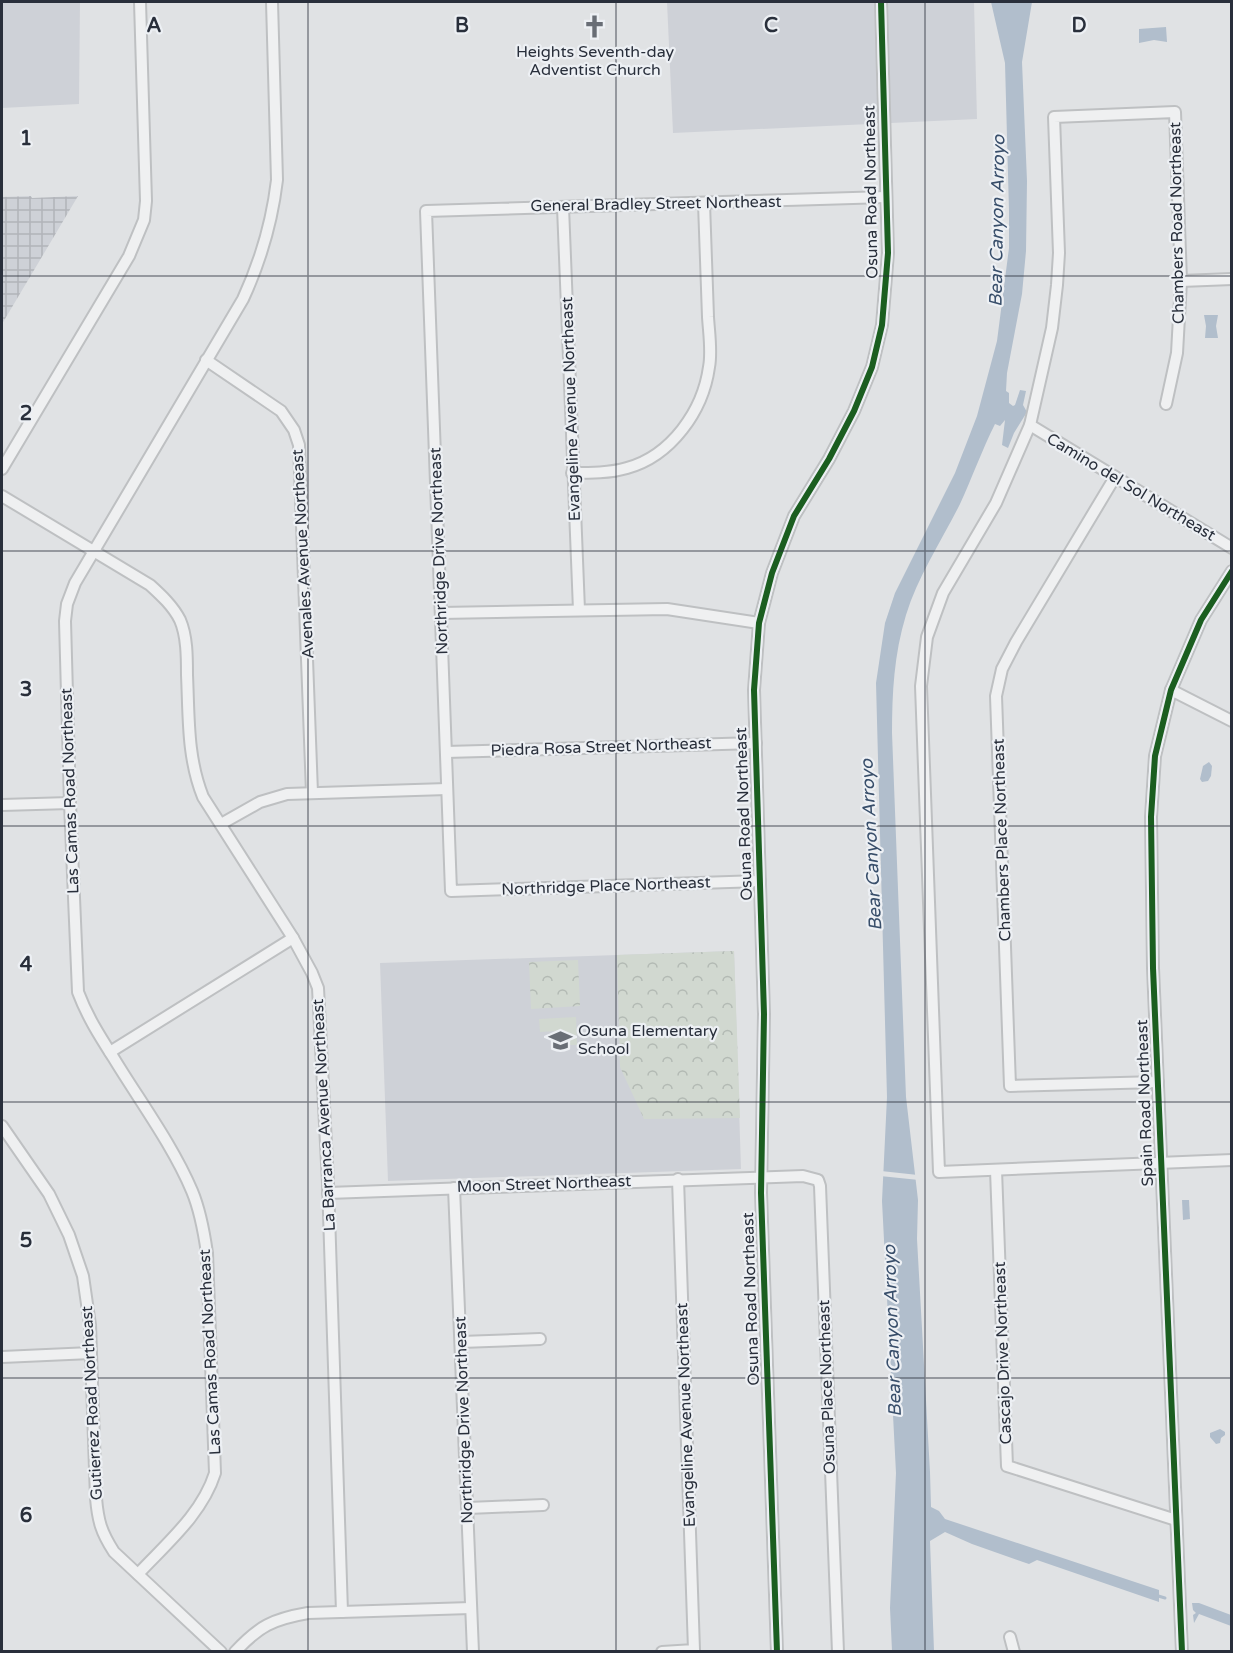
<svg xmlns="http://www.w3.org/2000/svg" width="1233" height="1653" font-family="'Varela Round',sans-serif">
<defs>
<pattern id="industrial-grid" width="8" height="8" patternUnits="userSpaceOnUse" patternTransform="scale(1.5)"><rect width="8" height="8" fill="#ced1d7"/><path d="M0 4h8M4 0v8" fill="none" stroke="#b1b4b9"/></pattern>
<pattern id="park-crowns" width="20" height="18" patternUnits="userSpaceOnUse" patternTransform="scale(1.5)"><rect width="20" height="18" fill="#d1d8d0"/><path d="M2 6a3 3 0 1 1 6 0M12 15a3 3 0 1 1 6 0" fill="none" stroke="#b3bab4"/></pattern>
</defs>
<rect width="100%" height="100%" fill="#e0e2e4"/>
<g fill="#ced1d7">
<polygon points="2,2 80,2 79,104 2,108"/>
<polygon points="667,2 974,2 977,119 673,133"/>
<polygon points="734,951 741,1169 388,1181 380,963"/>
</g>
<polygon fill="url(#industrial-grid)" points="31,196 32,198 78,196 2,324 2,197"/>
<polygon fill="#d1d8d0" points="576,1017 577,1045 560,1045 558,1031 540,1032 539,1019"/>
<g fill="url(#park-crowns)">
<polygon points="734,951 740,1118 644,1119 620,1067 617,955"/>
<polygon points="578,960 580,1006 531,1009 529,962"/>
</g>
<g fill="#b1becc">
<path d="M 991,2 L 1032,2 L 1022,62 L 1027,181 L 1026,251 L 1022,294 L 1007,373 L 1006,391 L 1009,393 L 1009,403 L 1013,406 L 1015,405 L 1020,390 L 1026,391 L 1023,405 L 1027,412 L 1014,433 L 1008,448 L 1002,445 L 1005,420 L 1000,426 L 995,424 C 982,450 972,478 960,504 C 942,540 918,576 906,615 C 894,654 892,693 892,733 L 906,1097 L 918,1200 L 917,1239 L 930,1472 L 931,1507 L 939,1511 L 945,1519 L 1159,1590 L 1159,1602 L 1037,1560 L 1029,1564 L 1023,1562 L 972,1544 L 945,1532 L 930,1541 L 934,1651 L 892,1651 L 890,1608 L 896,1473 L 882,1201 L 887,1097 L 876,683 L 885,623 L 895,593 L 955,473 L 977,416 L 997,341 L 1009,248 L 1009,211 L 1005,63 Z"/>
<polygon points="1166,27 1167,42 1154,40 1139,43 1139,29"/>
<polygon points="1204,315 1218,315 1216,326 1218,338 1205,338 1206,326"/>
<polygon points="1209,762 1212,766 1211,776 1208,781 1202,782 1200,779 1203,766"/>
<polygon points="1182,1200 1189,1200 1190,1219 1183,1220"/>
<polygon points="1220,1429 1225,1432 1225,1435 1221,1438 1220,1443 1216,1444 1210,1437 1210,1433"/>
<polygon points="1192,1603 1199,1603 1231,1615 1231,1626 1199,1614 1194,1623 1193,1615 1196,1613 1193,1610"/>
</g>
<polygon fill="#e0e2e4" points="881,1171 918,1175 919,1180 880,1176"/>
<g fill="none" stroke-linecap="round" stroke-linejoin="round">
<polyline stroke="#b1becc" stroke-width="3" points="1155,1595 1165,1598"/>
<defs>
<g id="minor">
<polyline points="563,207 579,610"/>
<polyline points="1181,281 1232,279"/>
<polyline points="206,360 281,411 294,430 299,445 312,793"/>
<polyline points="1166,404 1177,353 1181,281 1175,112 1054,117 1059,253 1057,285 1052,328 1030,425 996,503 943,593 927,637 921,686 939,1172 1232,1160"/>
<polyline points="1030,425 1232,548"/>
<polyline points="2,469 129,256 144,220 146,201 140,2"/>
<path d="M 572,473 C 590,473 610,473 627,468 C 671,456 703,411 709,367 C 712,352 709,333 708,317 C 707,279 705,241 704,203"/>
<polyline points="1115,477 1016,642 1002,669 996,696 1010,1086 1158,1082"/>
<path d="M 2,496 L 150,585 C 161,595 173,606 180,620 C 187,636 187,657 187,675 C 189,717 187,757 203,797 L 293,938 L 312,973 L 318,988 L 328,1183 L 342,1612"/>
<polyline points="441,613 667,609 759,623"/>
<polyline points="1171,690 1232,721"/>
<polyline points="446,752 756,743"/>
<polyline points="2,805 70,803"/>
<polyline points="221,824 260,802 287,794 447,789"/>
<polyline points="760,881 451,891 426,211 886,197"/>
<polyline points="110,1052 293,938"/>
<path d="M 2,1126 L 49,1194 L 69,1235 L 83,1276 L 90,1325 L 96,1498 C 98,1521 101,1532 114,1552 L 221,1652"/>
<polyline points="996,1170 1007,1466 1176,1520"/>
<polyline points="454,1188 473,1652"/>
<polyline points="328,1193 803,1176 818,1180 820,1186 838,1652"/>
<polyline points="461,1342 540,1339"/>
<polyline points="2,1357 91,1353"/>
<polyline points="468,1508 543,1505"/>
<path d="M 138,1574 C 167,1543 202,1514 215,1473 L 207,1253 C 204,1232 200,1210 192,1191 C 172,1144 139,1100 113,1057 C 99,1035 87,1016 78,992 L 70,803 L 65,621 L 67,604 L 75,583 L 243,299 C 261,260 272,222 277,180 L 272,2"/>
<polyline points="1010,1637 1014,1652"/>
<path d="M 235,1652 C 259,1626 273,1619 308,1613 L 471,1608"/>
<polyline points="662,1652 694,1650 678,1179"/>
<polyline points="777,1652 761,1193 764,1014 754,690 759,623 772,573 794,516 829,459 854,411 872,367 882,325 888,253 881,2"/>
<polyline points="1182,1652 1153,968 1151,817 1155,756 1171,690 1201,620 1232,571"/>
</g>
</defs>
<use href="#minor" stroke="#bec0c2" stroke-width="14"/>
<use href="#minor" stroke="#eff0f1" stroke-width="10"/>
<defs>
<g id="cycleway">
<polyline points="777,1652 761,1193 764,1014 754,690 759,623 772,573 794,516 829,459 854,411 872,367 882,325 888,253 881,2"/>
<polyline points="1182,1652 1153,968 1151,817 1155,756 1171,690 1201,620 1232,571"/>
</g>
</defs>
<use href="#cycleway" stroke="#edf0f4" stroke-width="10"/>
<use href="#cycleway" stroke="#1b5e20" stroke-width="6"/>
</g>
<path fill="none" stroke="#292f3b" stroke-width="1.5" stroke-opacity="0.55" d="M 308,2 L 308,1652M 616,2 L 616,1652M 925,2 L 925,1652M 2,276 L 1232,276M 2,551 L 1232,551M 2,826 L 1232,826M 2,1102 L 1232,1102M 2,1378 L 1232,1378"/>
<defs>
<symbol id="church-bare" viewBox="-9 -9 18 18"><path d="M-1.2-6h2.4v3.5h3.3v2.4h-3.3V6h-2.4V-.1h-3.3v-2.4h3.3Z" fill="#696e76" stroke="#edf0f4" stroke-width="2.5" paint-order="stroke"/></symbol>
<symbol id="school-bare" viewBox="-9 -9 18 18"><path d="M0-5L7-2L0 1L-7-2ZM-4 1L0 2.5L4 1V4Q0 6-4 4Z" fill="#696e76" stroke="#edf0f4" stroke-width="2.5" paint-order="stroke"/></symbol>
</defs>
<g fill-rule="evenodd">
<use href="#church-bare" x="578" y="10" width="33" height="33"/>
<use href="#school-bare" x="544" y="1024" width="33" height="33"/>
</g>
<g text-anchor="middle" dominant-baseline="central" stroke-width="4.5" stroke-linejoin="round" paint-order="stroke">
<g font-size="16" fill="#292f3b" stroke="#edf0f4">
<text x="595" y="52">Heights Seventh-day<tspan x="595" dy="18">Adventist Church</tspan></text>
<text x="578" y="1031" text-anchor="start">Osuna Elementary<tspan x="578" dy="18">School</tspan></text>
</g>
<g font-size="16" fill="#292f3b" stroke="#edf0f4">
<text transform="translate(871 192) rotate(-91)">Osuna Road Northeast</text>
<text transform="translate(656 204) rotate(-1)">General Bradley Street Northeast</text>
<text transform="translate(1177 223) rotate(-91)">Chambers Road Northeast</text>
<text transform="translate(571 409) rotate(-92)">Evangeline Avenue Northeast</text>
<text transform="translate(1131 487) rotate(31)">Camino del Sol Northeast</text>
<text transform="translate(439 551) rotate(-92)">Northridge Drive Northeast</text>
<text transform="translate(303 554) rotate(-93)">Avenales Avenue Northeast</text>
<text transform="translate(601 747) rotate(-2)">Piedra Rosa Street Northeast</text>
<text transform="translate(70 791) rotate(-92)">Las Camas Road Northeast</text>
<text transform="translate(744 814) rotate(-92)">Osuna Road Northeast</text>
<text transform="translate(1002 840) rotate(-92)">Chambers Place Northeast</text>
<text transform="translate(606 886) rotate(-2)">Northridge Place Northeast</text>
<text transform="translate(1145 1103) rotate(-92)">Spain Road Northeast</text>
<text transform="translate(324 1115) rotate(-93)">La Barranca Avenue Northeast</text>
<text transform="translate(544 1184) rotate(-2)">Moon Street Northeast</text>
<text transform="translate(751 1299) rotate(-92)">Osuna Road Northeast</text>
<text transform="translate(210 1352) rotate(-93)">Las Camas Road Northeast</text>
<text transform="translate(1003 1353) rotate(-92)">Cascajo Drive Northeast</text>
<text transform="translate(827 1387) rotate(-92)">Osuna Place Northeast</text>
<text transform="translate(92 1403) rotate(-93)">Gutierrez Road Northeast</text>
<text transform="translate(686 1415) rotate(-92)">Evangeline Avenue Northeast</text>
<text transform="translate(464 1420) rotate(-92)">Northridge Drive Northeast</text>
</g>
<g font-size="18" font-style="italic" fill="#384e6a" stroke="#edf0f4">
<text transform="translate(997 221) rotate(-89)">Bear Canyon Arroyo</text>
<text transform="translate(871 845) rotate(-93)">Bear Canyon Arroyo</text>
<text transform="translate(892 1331) rotate(-92)">Bear Canyon Arroyo</text>
</g>
</g>
<g font-size="20" text-anchor="middle" font-weight="bold" fill="#292f3b" stroke="#edf0f4" stroke-width="4.5" stroke-linejoin="round" paint-order="stroke">
<text x="154" y="32">A</text>
<text x="462" y="32">B</text>
<text x="771" y="32">C</text>
<text x="1079" y="32">D</text>
<text x="26" y="145">1</text>
<text x="26" y="420">2</text>
<text x="26" y="696">3</text>
<text x="26" y="971">4</text>
<text x="26" y="1247">5</text>
<text x="26" y="1522">6</text>
</g>
<rect width="1233" height="1653" fill="none" stroke="#292f3b" stroke-width="6"/>
</svg>
